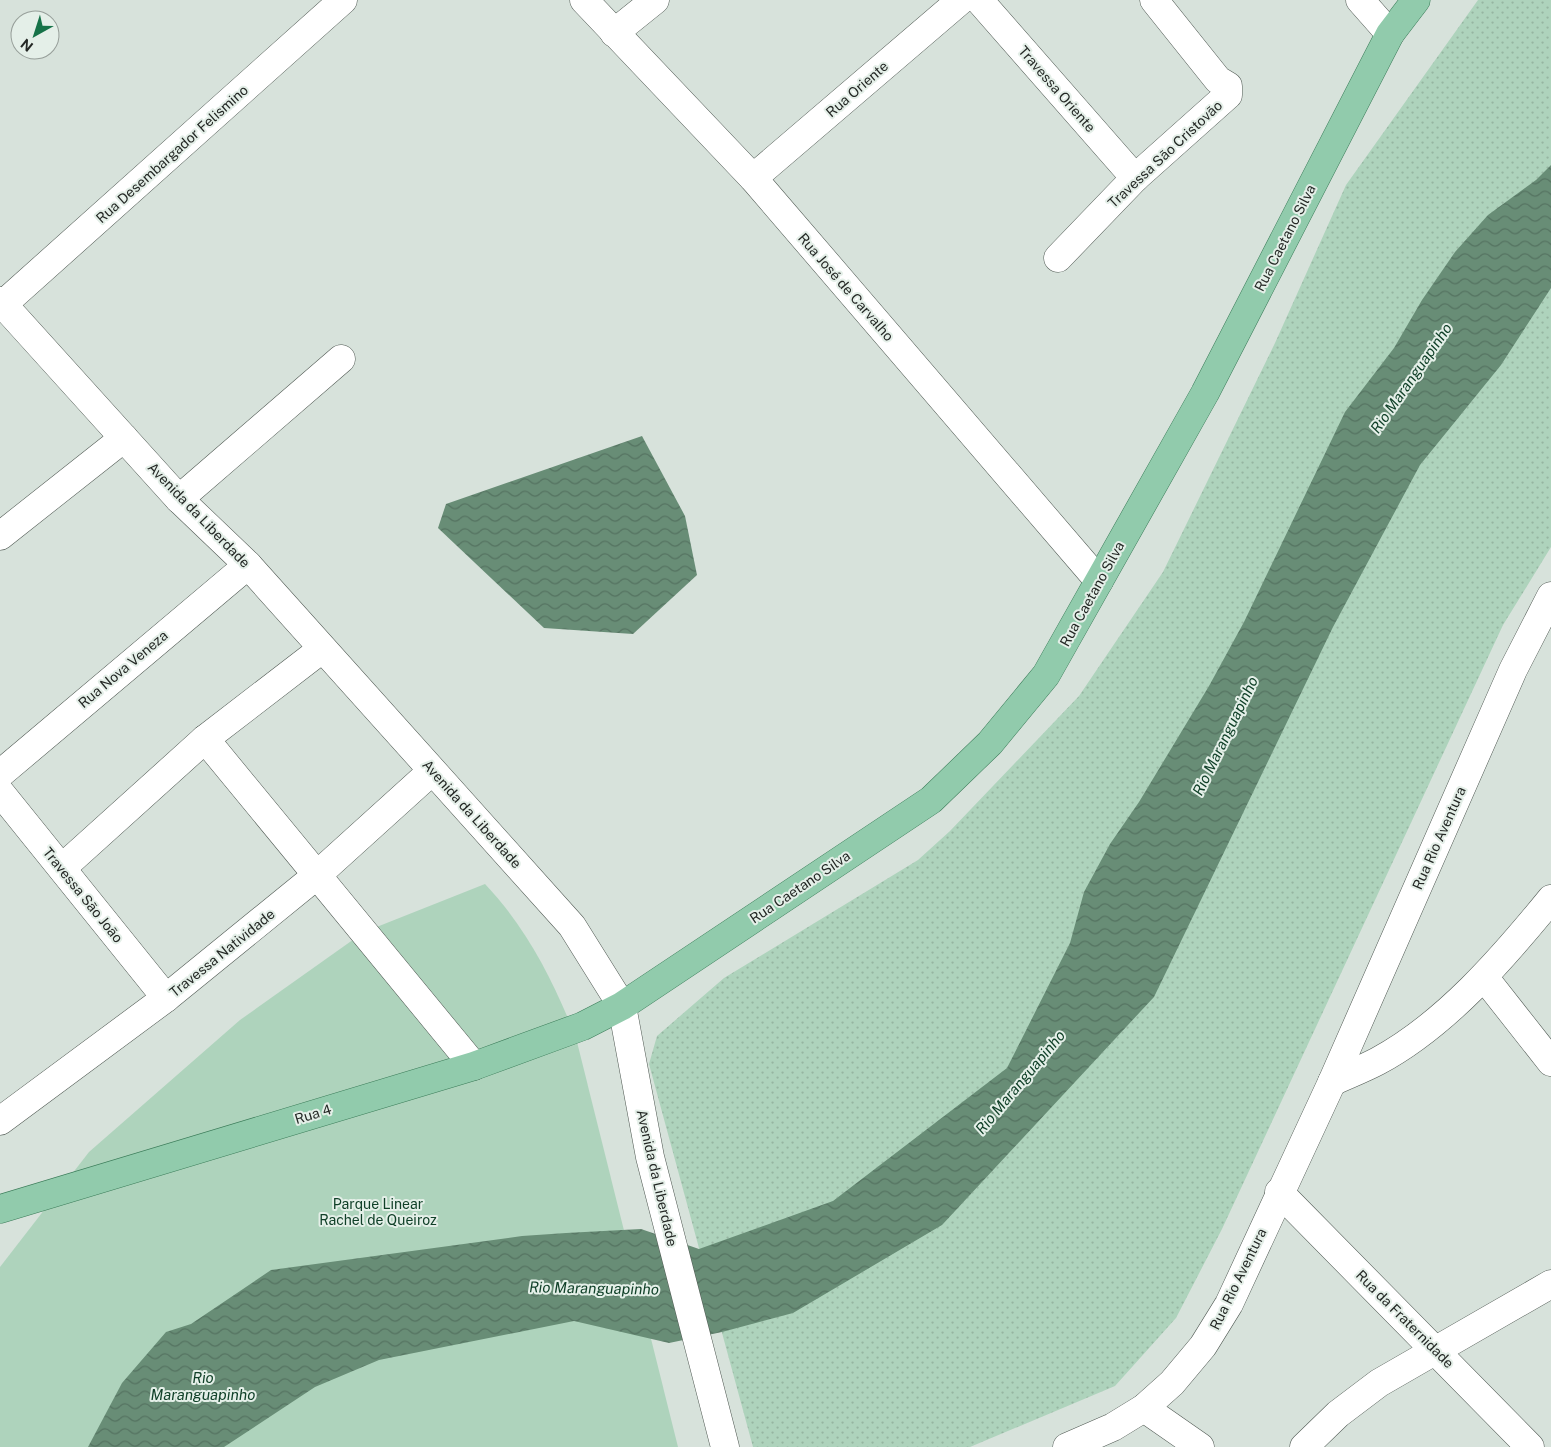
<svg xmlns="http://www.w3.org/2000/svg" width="1551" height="1447" font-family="'Public Sans',sans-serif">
<defs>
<pattern id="grass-dots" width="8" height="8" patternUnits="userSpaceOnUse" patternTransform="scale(1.25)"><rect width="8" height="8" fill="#aed3bc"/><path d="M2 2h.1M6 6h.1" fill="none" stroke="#96b5a1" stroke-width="1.8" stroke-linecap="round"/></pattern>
<pattern id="water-waves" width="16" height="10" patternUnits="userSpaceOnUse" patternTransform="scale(1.25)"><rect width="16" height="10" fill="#688d76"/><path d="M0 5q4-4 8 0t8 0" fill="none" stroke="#557361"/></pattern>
</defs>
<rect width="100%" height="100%" fill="#d7e2db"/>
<polygon fill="url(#grass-dots)" points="1478,0 1551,0 1551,547 1503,625 1222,1229 1176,1318 1115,1386 970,1447 753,1447 649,1064 657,1036 724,978 918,860 950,831 1079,696 1163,572 1275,343 1346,185"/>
<path fill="#aed3bc" d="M 485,884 C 527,928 554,982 576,1038 L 678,1447 L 0,1447 L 0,1267 L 89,1152 L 240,1020 L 364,932 Z"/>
<g fill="url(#water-waves)">
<polygon points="1551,165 1551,288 1501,365 1420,465 1333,627 1154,997 942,1225 793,1313 722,1332 669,1343 574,1321 379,1360 315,1387 224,1447 88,1447 122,1383 166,1332 191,1324 271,1270 522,1236 566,1233 641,1229 699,1249 833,1201 1007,1068 1070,943 1084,892 1110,844 1139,802 1209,686 1244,622 1345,412 1394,348 1422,300 1455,252 1488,215 1536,180"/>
<polygon points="642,436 685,516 697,575 633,634 544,628 438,528 446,504"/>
</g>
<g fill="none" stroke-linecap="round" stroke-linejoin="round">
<defs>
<g id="minor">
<polyline points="584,0 753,178 1099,581"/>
<polyline points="979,0 1135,178"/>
<polyline points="1360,0 1390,34"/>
<polyline points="614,33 655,0"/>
<polyline points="753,178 961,0"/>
<polyline points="1058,258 1135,178 1228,95 1228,86 1218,80 1154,0"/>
<polyline points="0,301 179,499 248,565 572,926 622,1006 650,1157 725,1447"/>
<polyline points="0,307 343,0"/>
<polyline points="179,499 341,359"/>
<polyline points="0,536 124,438"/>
<polyline points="205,739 474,1066"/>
<polyline points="0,774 248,565"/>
<polyline points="0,792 166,998"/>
<polyline points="62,868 205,739 322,649"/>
<polyline points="1484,977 1551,1062"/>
<path d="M 1332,1082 C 1347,1075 1363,1069 1378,1061 C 1445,1025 1503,958 1551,899"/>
<polyline points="0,1121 166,998 316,876 432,771"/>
<polyline points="1279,1192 1530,1447"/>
<polyline points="1144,1408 1200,1447"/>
<polyline points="1067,1447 1113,1427 1144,1408 1172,1383 1203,1346 1229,1304 1332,1082 1513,670 1551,596"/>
<polyline points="1304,1447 1338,1414 1379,1383 1551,1284"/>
</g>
<polyline id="major" points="0,1209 474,1066 583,1026 622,1006 931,800 990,743 1046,675 1205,393 1390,34 1416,0"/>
</defs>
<use href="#minor" stroke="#505953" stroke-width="29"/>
<use href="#major" stroke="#3b7c59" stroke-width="29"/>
<use href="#minor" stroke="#fff" stroke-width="28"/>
<use href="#major" stroke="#91cbac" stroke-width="28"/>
</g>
<g text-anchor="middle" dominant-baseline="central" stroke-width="4" stroke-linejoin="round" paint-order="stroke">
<g font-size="14" fill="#242825" stroke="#e4efe8">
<text transform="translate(857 89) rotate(-41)">Rua Oriente</text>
<text transform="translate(1057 89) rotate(49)">Travessa Oriente</text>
<text transform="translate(172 154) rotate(-42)">Rua Desembargador Felismino</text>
<text transform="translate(1165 154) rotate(-43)">Travessa São Cristovão</text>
<text transform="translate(1285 238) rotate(-63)">Rua Caetano Silva</text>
<text transform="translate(846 287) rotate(49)">Rua José de Carvalho</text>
<text transform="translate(199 515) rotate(46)">Avenida da Liberdade</text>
<text transform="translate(1092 594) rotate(-61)">Rua Caetano Silva</text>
<text transform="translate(123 669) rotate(-40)">Rua Nova Veneza</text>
<text transform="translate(472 814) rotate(48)">Avenida da Liberdade</text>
<text transform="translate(1439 838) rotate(-66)">Rua Rio Aventura</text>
<text transform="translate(800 887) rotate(-34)">Rua Caetano Silva</text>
<text transform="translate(83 895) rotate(51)">Travessa São João</text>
<text transform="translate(222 953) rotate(-39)">Travessa Natividade</text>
<text transform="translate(313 1114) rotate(-17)">Rua 4</text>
<text transform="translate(657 1178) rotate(77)">Avenida da Liberdade</text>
<text transform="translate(1238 1279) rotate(-64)">Rua Rio Aventura</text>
<text transform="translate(1405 1319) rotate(45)">Rua da Fraternidade</text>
</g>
<g font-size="14" fill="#104028" stroke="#e4efe8">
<text x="378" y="1204">Parque Linear<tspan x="378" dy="16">Rachel de Queiroz</tspan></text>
</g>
<g font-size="15" font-style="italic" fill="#114129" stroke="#e4efe8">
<text transform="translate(1411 378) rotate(-55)">Rio Maranguapinho</text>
<text transform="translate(1225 736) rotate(-64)">Rio Maranguapinho</text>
<text transform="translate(1020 1082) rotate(-50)">Rio Maranguapinho</text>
<text transform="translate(594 1288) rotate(1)">Rio Maranguapinho</text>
<text x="203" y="1377">Rio<tspan x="203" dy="17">Maranguapinho</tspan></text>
</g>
</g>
<g transform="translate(35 35) rotate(219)"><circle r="24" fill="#e4efe8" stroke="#979f9a"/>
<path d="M0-4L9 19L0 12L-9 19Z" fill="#167248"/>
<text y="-8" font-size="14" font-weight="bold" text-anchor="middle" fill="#242825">N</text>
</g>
</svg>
